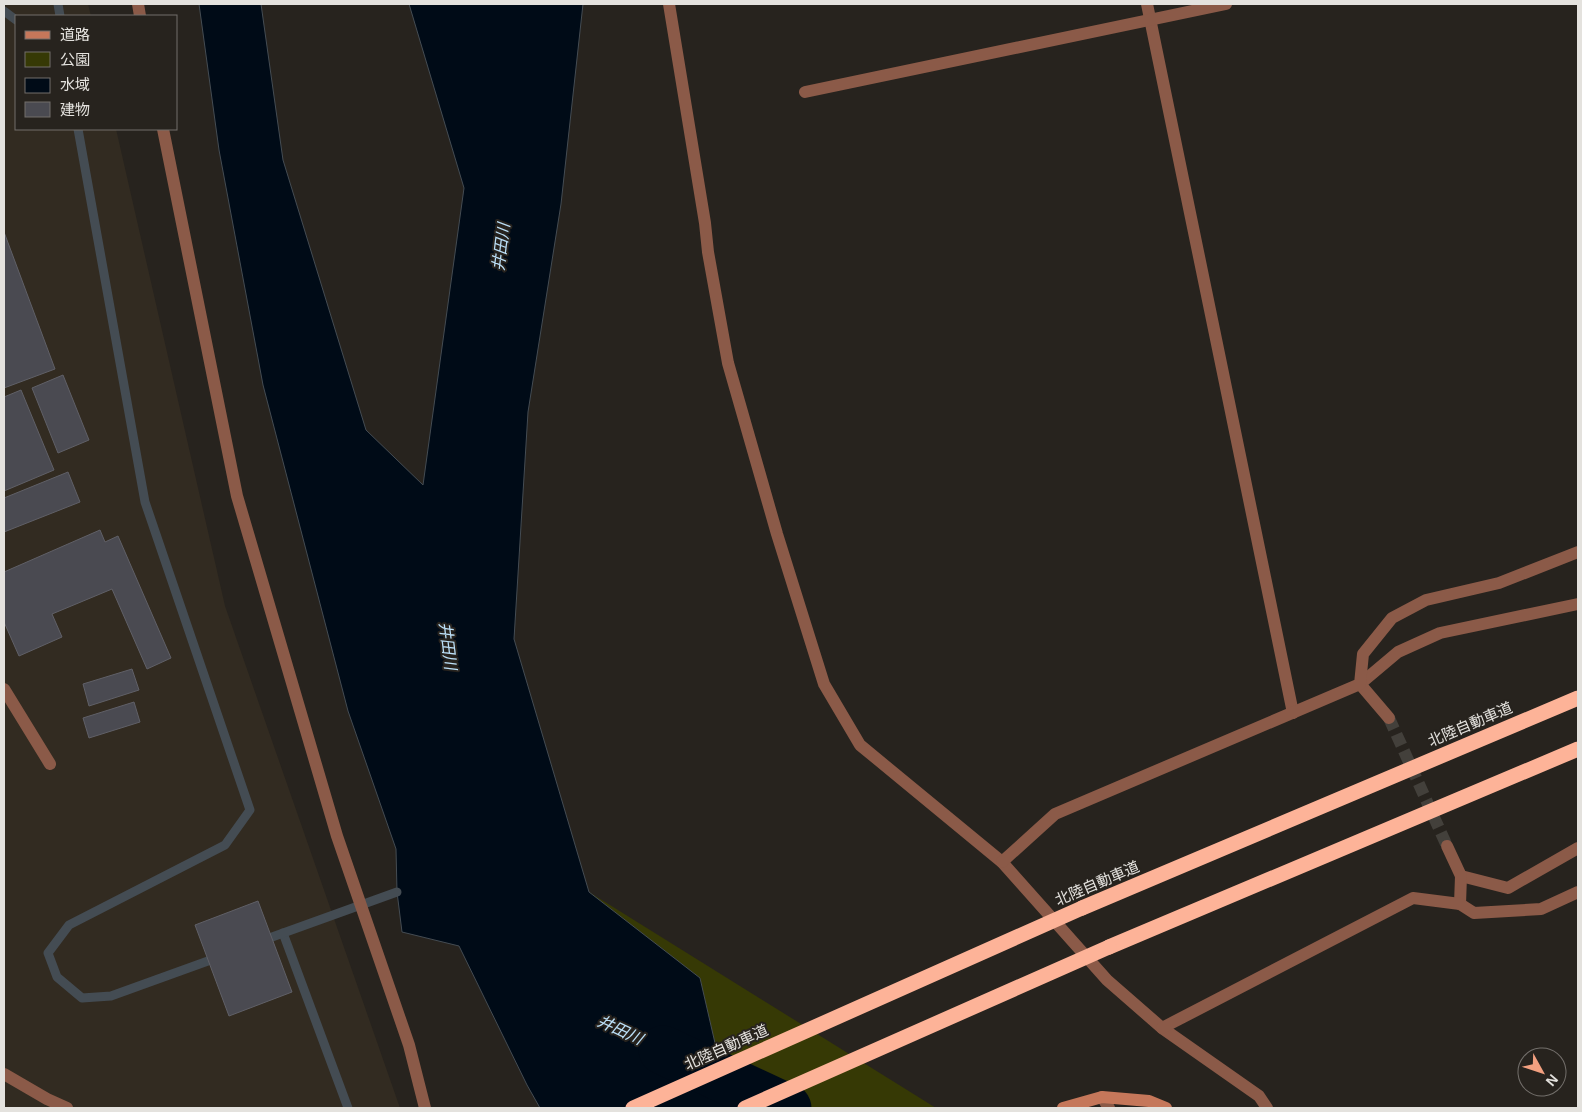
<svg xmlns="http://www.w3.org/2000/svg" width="1582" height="1112" font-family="Arial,'Noto Sans JP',sans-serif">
<rect width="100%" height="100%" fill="#27231e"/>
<polygon fill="#322b21" points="4,4 88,4 91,16 16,16 16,129 116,129 225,606 400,1108 4,1108"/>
<polygon fill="#363905" points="589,892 936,1108 706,1108"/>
<polygon fill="#000b17" stroke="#444c53" points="199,4 261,4 283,160 366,430 423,485 464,188 409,4 583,4 561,204 528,412 514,639 589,892 700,978 730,1108 540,1108 527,1085 459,946 402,932 397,892 396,849 348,711 263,385 219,150"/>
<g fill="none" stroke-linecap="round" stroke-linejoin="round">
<g stroke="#444c53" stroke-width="9">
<polyline points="58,4 60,16"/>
<polyline points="4,11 16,20"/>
<polyline points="78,129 145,502 250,810 225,845 69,925 48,953 57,977 82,998 111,996 219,957"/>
<polyline points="283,933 348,1108"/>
<polyline points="261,941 397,892"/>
</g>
<polyline stroke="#000b17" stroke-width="49" points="663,1050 787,1108"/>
</g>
<g fill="#4a4a51" stroke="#606067">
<polygon points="4,232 55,369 4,388"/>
<polygon points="63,375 89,440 58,453 32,388"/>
<polygon points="21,390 54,470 4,491 4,397"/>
<polygon points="68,472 80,502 4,532 4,498"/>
<polygon points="100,530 105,542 118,536 171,658 147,669 112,589 52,614 62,637 19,656 4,622 4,572"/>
<polygon points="132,669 139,690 89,706 83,684"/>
<polygon points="134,702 140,722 89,738 83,718"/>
<polygon points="258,901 292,992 229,1016 195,925"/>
</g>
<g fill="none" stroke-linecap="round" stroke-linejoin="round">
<polyline stroke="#43403b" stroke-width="12" stroke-dasharray="12 6" stroke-linecap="butt" points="1389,718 1447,846"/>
<g stroke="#8b5a48" stroke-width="12">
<polyline points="1360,684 1398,652 1440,633 1578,604"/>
<polyline points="4,689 50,764"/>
<polyline points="1461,876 1508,888 1578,848"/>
</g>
<g stroke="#8b5a48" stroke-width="12">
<polyline points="138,4 140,16"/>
<polyline points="669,4 705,223 708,252 728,363 777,534 824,684 860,745 1002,862 1107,980 1162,1028 1259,1096 1267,1108"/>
<polyline points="1147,4 1293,713"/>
<polyline points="805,92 1226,4"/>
<polyline points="163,129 237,496 337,836 409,1045 425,1108"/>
<polyline points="1360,684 1389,718"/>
<polyline points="1447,846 1461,876 1460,904"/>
<polyline points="1002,862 1055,814 1360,684 1363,654 1392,618 1426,600 1499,583 1578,552"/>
<polyline points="1162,1028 1413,898 1460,904 1474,913 1541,909 1578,892"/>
<polyline points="4,1074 47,1099 67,1108"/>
<polyline points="1102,1097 1109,1108"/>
</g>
<polyline stroke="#c5775a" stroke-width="12" points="1063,1108 1102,1097 1149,1101 1166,1108"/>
<g stroke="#fdb398" stroke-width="15">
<polyline points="1082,908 1578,698"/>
<polyline points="1109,947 1578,749"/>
</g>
<g stroke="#fdb398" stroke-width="15">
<polyline points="633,1108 1082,908"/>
<polyline points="745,1108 1109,947"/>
</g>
</g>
<g text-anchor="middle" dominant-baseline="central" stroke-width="4" stroke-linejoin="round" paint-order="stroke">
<g font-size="15" fill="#e4e2de" stroke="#27231e">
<text transform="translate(1470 724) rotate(-23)">北陸自動車道</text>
<text transform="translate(1097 883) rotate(-23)">北陸自動車道</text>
<text transform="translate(726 1047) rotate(-24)">北陸自動車道</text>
</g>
<g font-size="16" font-style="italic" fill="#bce0f8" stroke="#27231e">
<text transform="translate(501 247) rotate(-83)">井田川</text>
<text transform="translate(448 646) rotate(83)">井田川</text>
<text transform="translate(620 1030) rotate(25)">井田川</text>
</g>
</g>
<rect width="1582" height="1112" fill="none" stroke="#e4e2de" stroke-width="10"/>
<rect x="15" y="15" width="162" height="115" fill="#27231e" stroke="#736f6b"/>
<rect x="25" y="31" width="25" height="8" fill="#c5775a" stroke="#736f6b"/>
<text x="60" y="40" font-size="15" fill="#e4e2de">道路</text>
<rect x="25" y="52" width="25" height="15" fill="#363905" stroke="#736f6b"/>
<text x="60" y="65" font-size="15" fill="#e4e2de">公園</text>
<rect x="25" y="78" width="25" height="15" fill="#000b17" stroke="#736f6b"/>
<text x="60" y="90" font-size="15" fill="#e4e2de">水域</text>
<rect x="25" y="102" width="25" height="15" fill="#4a4a51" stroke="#736f6b"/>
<text x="60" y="115" font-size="15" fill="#e4e2de">建物</text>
<g transform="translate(1542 1072) rotate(130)"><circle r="24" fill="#27231e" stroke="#736f6b"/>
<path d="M0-4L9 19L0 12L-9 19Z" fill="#f2a080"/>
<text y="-8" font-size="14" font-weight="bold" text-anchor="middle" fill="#e4e2de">N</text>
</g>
</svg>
